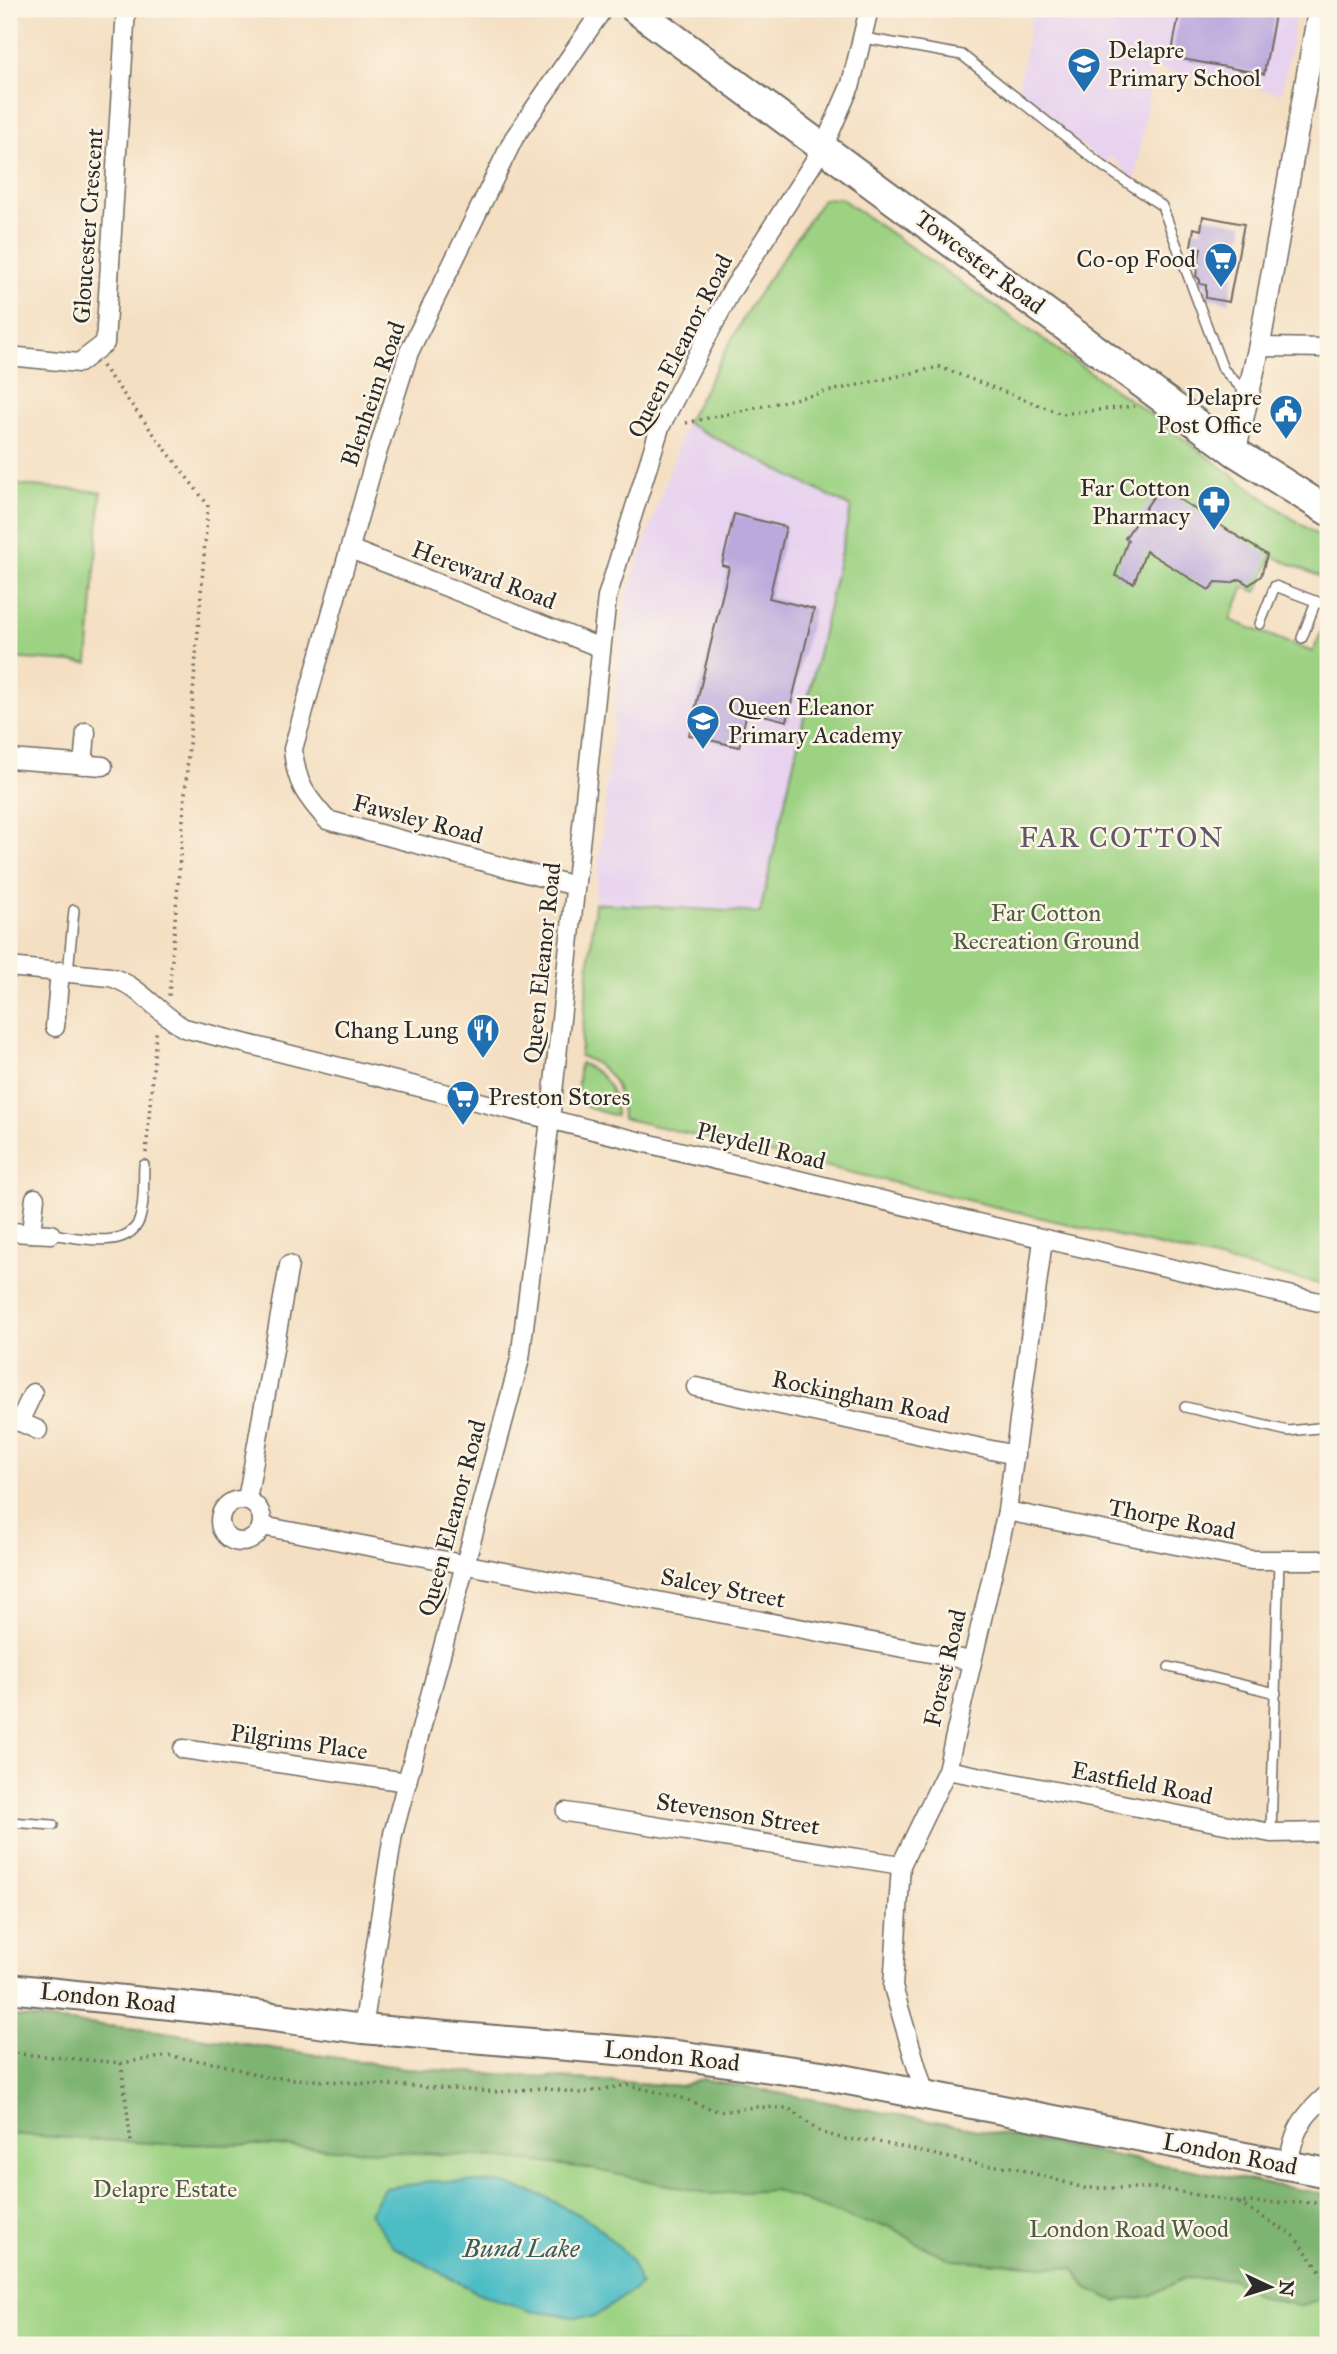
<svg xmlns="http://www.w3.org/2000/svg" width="1337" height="2354" font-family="'IM FELL Great Primer',serif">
<rect width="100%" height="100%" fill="#fcf5e5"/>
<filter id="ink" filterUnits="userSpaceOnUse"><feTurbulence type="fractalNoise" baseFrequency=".0143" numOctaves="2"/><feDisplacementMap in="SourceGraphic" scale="14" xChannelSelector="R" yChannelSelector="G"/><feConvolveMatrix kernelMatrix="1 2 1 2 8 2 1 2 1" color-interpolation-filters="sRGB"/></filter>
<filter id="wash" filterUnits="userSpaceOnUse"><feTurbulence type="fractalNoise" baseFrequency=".00686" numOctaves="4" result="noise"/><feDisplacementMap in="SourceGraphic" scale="28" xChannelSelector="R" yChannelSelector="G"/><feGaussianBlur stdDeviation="1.57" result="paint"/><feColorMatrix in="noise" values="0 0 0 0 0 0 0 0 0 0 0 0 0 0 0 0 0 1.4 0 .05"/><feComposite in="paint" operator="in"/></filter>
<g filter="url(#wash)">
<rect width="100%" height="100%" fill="#f4dfc2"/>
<g fill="#e7d2ef">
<polygon points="1033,9 1297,9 1282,93 1153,68 1135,180 1110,156 1105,163 1017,95"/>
<polygon points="686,423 851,507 760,913 595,903 625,600"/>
</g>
<g fill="#9dd283" stroke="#647e57" stroke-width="2">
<path d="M 840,198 L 1137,405 L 1287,515 L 1328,542 L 1328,580 L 1272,556 L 1257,592 L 1244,587 L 1230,620 L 1313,652 L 1328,615 L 1328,1286 L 622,1118 C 621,1085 611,1068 580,1056 L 595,903 L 760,913 L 851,507 L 686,423 L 749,308 L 823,199 Z"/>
<polygon points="9,484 101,492 88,663 9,658"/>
<path d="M 580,1063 C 605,1073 615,1089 616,1116 C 573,1104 575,1107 580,1063 Z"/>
<polygon points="9,2016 157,2031 405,2068 681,2086 702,2079 1328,2195 1328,2345 9,2345"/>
</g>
<polygon fill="#7eb471" stroke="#54704e" stroke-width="2" points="9,2016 157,2031 405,2068 681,2086 702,2079 1317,2193 1328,2197 1328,2297 1298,2306 1259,2296 1233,2279 1184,2278 1150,2296 1116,2301 1087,2288 1073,2268 952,2260 918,2244 892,2227 862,2222 774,2190 711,2194 586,2168 495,2157 255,2145 163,2144 9,2134"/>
<polygon fill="#4ebdc5" stroke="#3c7478" stroke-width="2" points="439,2181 501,2183 544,2196 594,2223 629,2257 641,2285 594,2317 574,2317 530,2311 478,2293 394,2247 369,2213 384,2188"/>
<g id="blocks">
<g fill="#bba9dd">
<polygon points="1180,9 1276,9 1264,74 1171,57"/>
<polygon points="1203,216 1244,224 1229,302 1206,298 1206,285 1200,284 1200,280 1196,276 1201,248 1191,246 1194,228 1201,230"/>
<polygon points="1160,487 1267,555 1261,576 1249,585 1240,579 1231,583 1216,582 1209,590 1146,551 1134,583 1115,576 1128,540 1125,538"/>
<polygon points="734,514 786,527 769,598 814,609 787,721 747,711 739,747 689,735 729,567 722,565"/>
</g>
</g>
</g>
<g filter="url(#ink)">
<use href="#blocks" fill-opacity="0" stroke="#716a60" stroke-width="2"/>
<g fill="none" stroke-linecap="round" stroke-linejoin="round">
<defs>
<g id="service">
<polyline points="864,38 962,55 1103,166 1162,206 1223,369 1247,394"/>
<polyline points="1260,624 1275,586 1328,606"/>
<polyline points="1302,638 1316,601"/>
<polyline points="68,972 74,910"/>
<path d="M 51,1234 C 76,1237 126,1251 139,1221 C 145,1205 143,1182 144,1165"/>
<polyline points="1185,1407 1288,1431 1328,1427"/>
<polyline points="1169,1667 1276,1693"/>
<polyline points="9,1822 53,1825"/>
<polyline points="1271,1833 1279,1560"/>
</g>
<g id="minor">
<polyline points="1259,347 1328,348"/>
<polyline points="9,356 79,363 105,343 126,9"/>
<polyline points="350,549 601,648"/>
<polyline points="9,759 103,766"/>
<polyline points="83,765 86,732"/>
<path d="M 575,886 L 327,820 C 305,795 296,783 293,749 L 373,466 L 409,352 L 514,138 L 603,9"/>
<path d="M 9,967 L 110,977 C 139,985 157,1012 184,1028 C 564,1124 945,1218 1328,1304"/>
<polyline points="55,1027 60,971"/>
<polyline points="9,1232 51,1234"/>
<polyline points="31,1233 35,1198"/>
<polyline points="696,1387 1015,1455"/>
<polyline points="9,1417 38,1430"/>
<polyline points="19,1422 33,1393"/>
<circle cx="241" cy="1521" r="21"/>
<polyline points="247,1500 289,1265"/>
<polyline points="1007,1511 1251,1560 1328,1560"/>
<polyline points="262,1526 972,1661"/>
<polyline points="183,1749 407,1782"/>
<polyline points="947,1770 1271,1833 1328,1832"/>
<polyline points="566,1812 901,1865"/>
<polyline points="363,2029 393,1834 520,1359 550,1120 607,597 660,427 730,293 824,146 851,84 869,9"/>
<polyline points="925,2095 893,1987 901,1865 947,1770 1007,1511 1043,1240"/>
<path d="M 1288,2166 C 1294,2129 1301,2118 1328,2094"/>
</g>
<polyline id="tertiary" points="1235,452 1259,347 1319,9"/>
<polyline id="primary" points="635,9 1235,452 1328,511"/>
<polyline id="trunk" points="9,1988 228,2011 363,2029 677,2055 822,2075 1328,2173"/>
</defs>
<use href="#service" stroke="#716a60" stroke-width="12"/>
<use href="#minor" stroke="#716a60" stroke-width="21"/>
<use href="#tertiary" stroke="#716a60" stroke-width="24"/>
<use href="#primary" stroke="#716a60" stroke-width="32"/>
<use href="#trunk" stroke="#716a60" stroke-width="32"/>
<g stroke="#716a60" stroke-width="3.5" stroke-dasharray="2 5" stroke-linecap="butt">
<polyline points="102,366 208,505 169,996"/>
<polyline points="686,423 939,367 1062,414 1134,406"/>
<polyline points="146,1153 156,1034 159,1029"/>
<polyline points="9,2053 121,2063 170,2056 219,2064 265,2077 499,2092 542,2088 580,2093 628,2085 682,2098 720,2112 754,2107 788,2108 820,2132 844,2139 874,2141 981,2165 1012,2167 1084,2188 1157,2188 1237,2202 1328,2203"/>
<polyline points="121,2063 131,2142"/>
<polyline points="1239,2203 1294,2236 1328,2281"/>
</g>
<use href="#service" stroke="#fff" stroke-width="9"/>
<use href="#minor" stroke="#fff" stroke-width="18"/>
<use href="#tertiary" stroke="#fff" stroke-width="21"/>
<use href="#primary" stroke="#fff" stroke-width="28"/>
<use href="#trunk" stroke="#fff" stroke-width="28"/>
</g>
</g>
<defs>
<symbol id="school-pin" viewBox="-11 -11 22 30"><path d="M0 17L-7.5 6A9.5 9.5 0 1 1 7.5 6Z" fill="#1f6fb2" stroke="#fcf5e5"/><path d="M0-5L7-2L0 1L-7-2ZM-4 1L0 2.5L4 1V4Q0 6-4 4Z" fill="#fff"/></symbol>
<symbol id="supermarket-pin" viewBox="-11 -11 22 30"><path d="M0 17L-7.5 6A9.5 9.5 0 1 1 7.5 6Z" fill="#1f6fb2" stroke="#fcf5e5"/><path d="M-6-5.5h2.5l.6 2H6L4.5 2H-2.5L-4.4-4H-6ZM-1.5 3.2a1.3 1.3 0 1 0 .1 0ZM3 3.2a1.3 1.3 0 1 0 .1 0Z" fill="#fff"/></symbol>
<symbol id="civic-pin" viewBox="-11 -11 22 30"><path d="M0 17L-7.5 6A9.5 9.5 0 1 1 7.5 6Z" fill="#1f6fb2" stroke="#fcf5e5"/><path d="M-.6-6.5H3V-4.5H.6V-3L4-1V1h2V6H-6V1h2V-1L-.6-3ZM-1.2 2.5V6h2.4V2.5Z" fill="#fff"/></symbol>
<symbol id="pharmacy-pin" viewBox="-11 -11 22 30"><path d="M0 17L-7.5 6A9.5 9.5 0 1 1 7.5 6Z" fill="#1f6fb2" stroke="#fcf5e5"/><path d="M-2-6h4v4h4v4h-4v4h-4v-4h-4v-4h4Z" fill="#fff"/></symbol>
<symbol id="restaurant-pin" viewBox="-11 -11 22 30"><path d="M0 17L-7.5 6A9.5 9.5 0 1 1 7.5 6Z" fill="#1f6fb2" stroke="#fcf5e5"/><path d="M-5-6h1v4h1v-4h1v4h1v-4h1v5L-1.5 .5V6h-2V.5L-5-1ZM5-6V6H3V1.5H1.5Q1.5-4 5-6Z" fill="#fff"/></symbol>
</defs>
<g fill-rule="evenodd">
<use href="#school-pin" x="1065" y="45" width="38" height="52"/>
<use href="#supermarket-pin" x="1202" y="240" width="38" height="52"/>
<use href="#civic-pin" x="1267" y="392" width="38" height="52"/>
<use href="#pharmacy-pin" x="1195" y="483" width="38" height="52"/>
<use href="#school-pin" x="684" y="702" width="38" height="52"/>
<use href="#restaurant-pin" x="464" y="1011" width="38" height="52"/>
<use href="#supermarket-pin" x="444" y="1078" width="38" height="52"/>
</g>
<g text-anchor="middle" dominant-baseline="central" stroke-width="5" stroke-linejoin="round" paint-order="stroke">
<g font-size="24" fill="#2b2b2b" stroke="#fcf5e5" text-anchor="end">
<text x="1108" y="50" text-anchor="start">Delapre<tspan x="1108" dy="28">Primary School</tspan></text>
<text x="1196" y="259">Co-op Food</text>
<text x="1262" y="397">Delapre<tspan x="1262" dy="28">Post Office</tspan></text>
<text x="1190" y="488">Far Cotton<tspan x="1190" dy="28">Pharmacy</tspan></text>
<text x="728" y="707" text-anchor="start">Queen Eleanor<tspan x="728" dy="28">Primary Academy</tspan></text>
<text x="458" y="1030">Chang Lung</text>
<text x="488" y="1097" text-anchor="start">Preston Stores</text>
</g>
<g font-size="24" fill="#2b2b2b" stroke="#fcf5e5">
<text transform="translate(88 226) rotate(-86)">Gloucester Crescent</text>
<text transform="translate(980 262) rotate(37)">Towcester Road</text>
<text transform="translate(680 346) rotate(-63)">Queen Eleanor Road</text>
<text transform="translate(373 394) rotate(-71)">Blenheim Road</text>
<text transform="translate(484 575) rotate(21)">Hereward Road</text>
<text transform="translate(418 819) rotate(15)">Fawsley Road</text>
<text transform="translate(542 963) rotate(-84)">Queen Eleanor Road</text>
<text transform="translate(761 1146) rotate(14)">Pleydell Road</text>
<text transform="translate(861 1397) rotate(12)">Rockingham Road</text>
<text transform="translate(452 1518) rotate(-75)">Queen Eleanor Road</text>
<text transform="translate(1172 1519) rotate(11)">Thorpe Road</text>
<text transform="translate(723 1588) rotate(11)">Salcey Street</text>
<text transform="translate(945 1668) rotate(-77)">Forest Road</text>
<text transform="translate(299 1742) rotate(8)">Pilgrims Place</text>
<text transform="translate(1142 1783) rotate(11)">Eastfield Road</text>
<text transform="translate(738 1814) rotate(9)">Stevenson Street</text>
<text transform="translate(108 1998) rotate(6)">London Road</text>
<text transform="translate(672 2056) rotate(6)">London Road</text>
<text transform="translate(1230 2154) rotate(11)">London Road</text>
</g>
<g font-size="24" fill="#4d5d45" stroke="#fcf5e5">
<text x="1046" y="913">Far Cotton<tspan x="1046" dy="28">Recreation Ground</tspan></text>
<text x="165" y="2189">Delapre Estate</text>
<text x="1129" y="2229">London Road Wood</text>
</g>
<g font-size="26" font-style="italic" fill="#375e61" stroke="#fcf5e5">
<text x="521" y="2248">Bund Lake</text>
</g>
<g font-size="28" letter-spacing="2" fill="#5d5769" stroke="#fcf5e5">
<text x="1122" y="837">FAR COTTON</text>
</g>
</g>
<rect width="1337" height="2354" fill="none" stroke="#fcf5e5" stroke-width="35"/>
<g transform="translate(1270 2287) rotate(94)" stroke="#fcf5e5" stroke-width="5" paint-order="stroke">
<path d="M0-5L12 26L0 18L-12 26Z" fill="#2b2b2b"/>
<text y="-10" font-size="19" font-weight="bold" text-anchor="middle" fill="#2b2b2b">N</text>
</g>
</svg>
